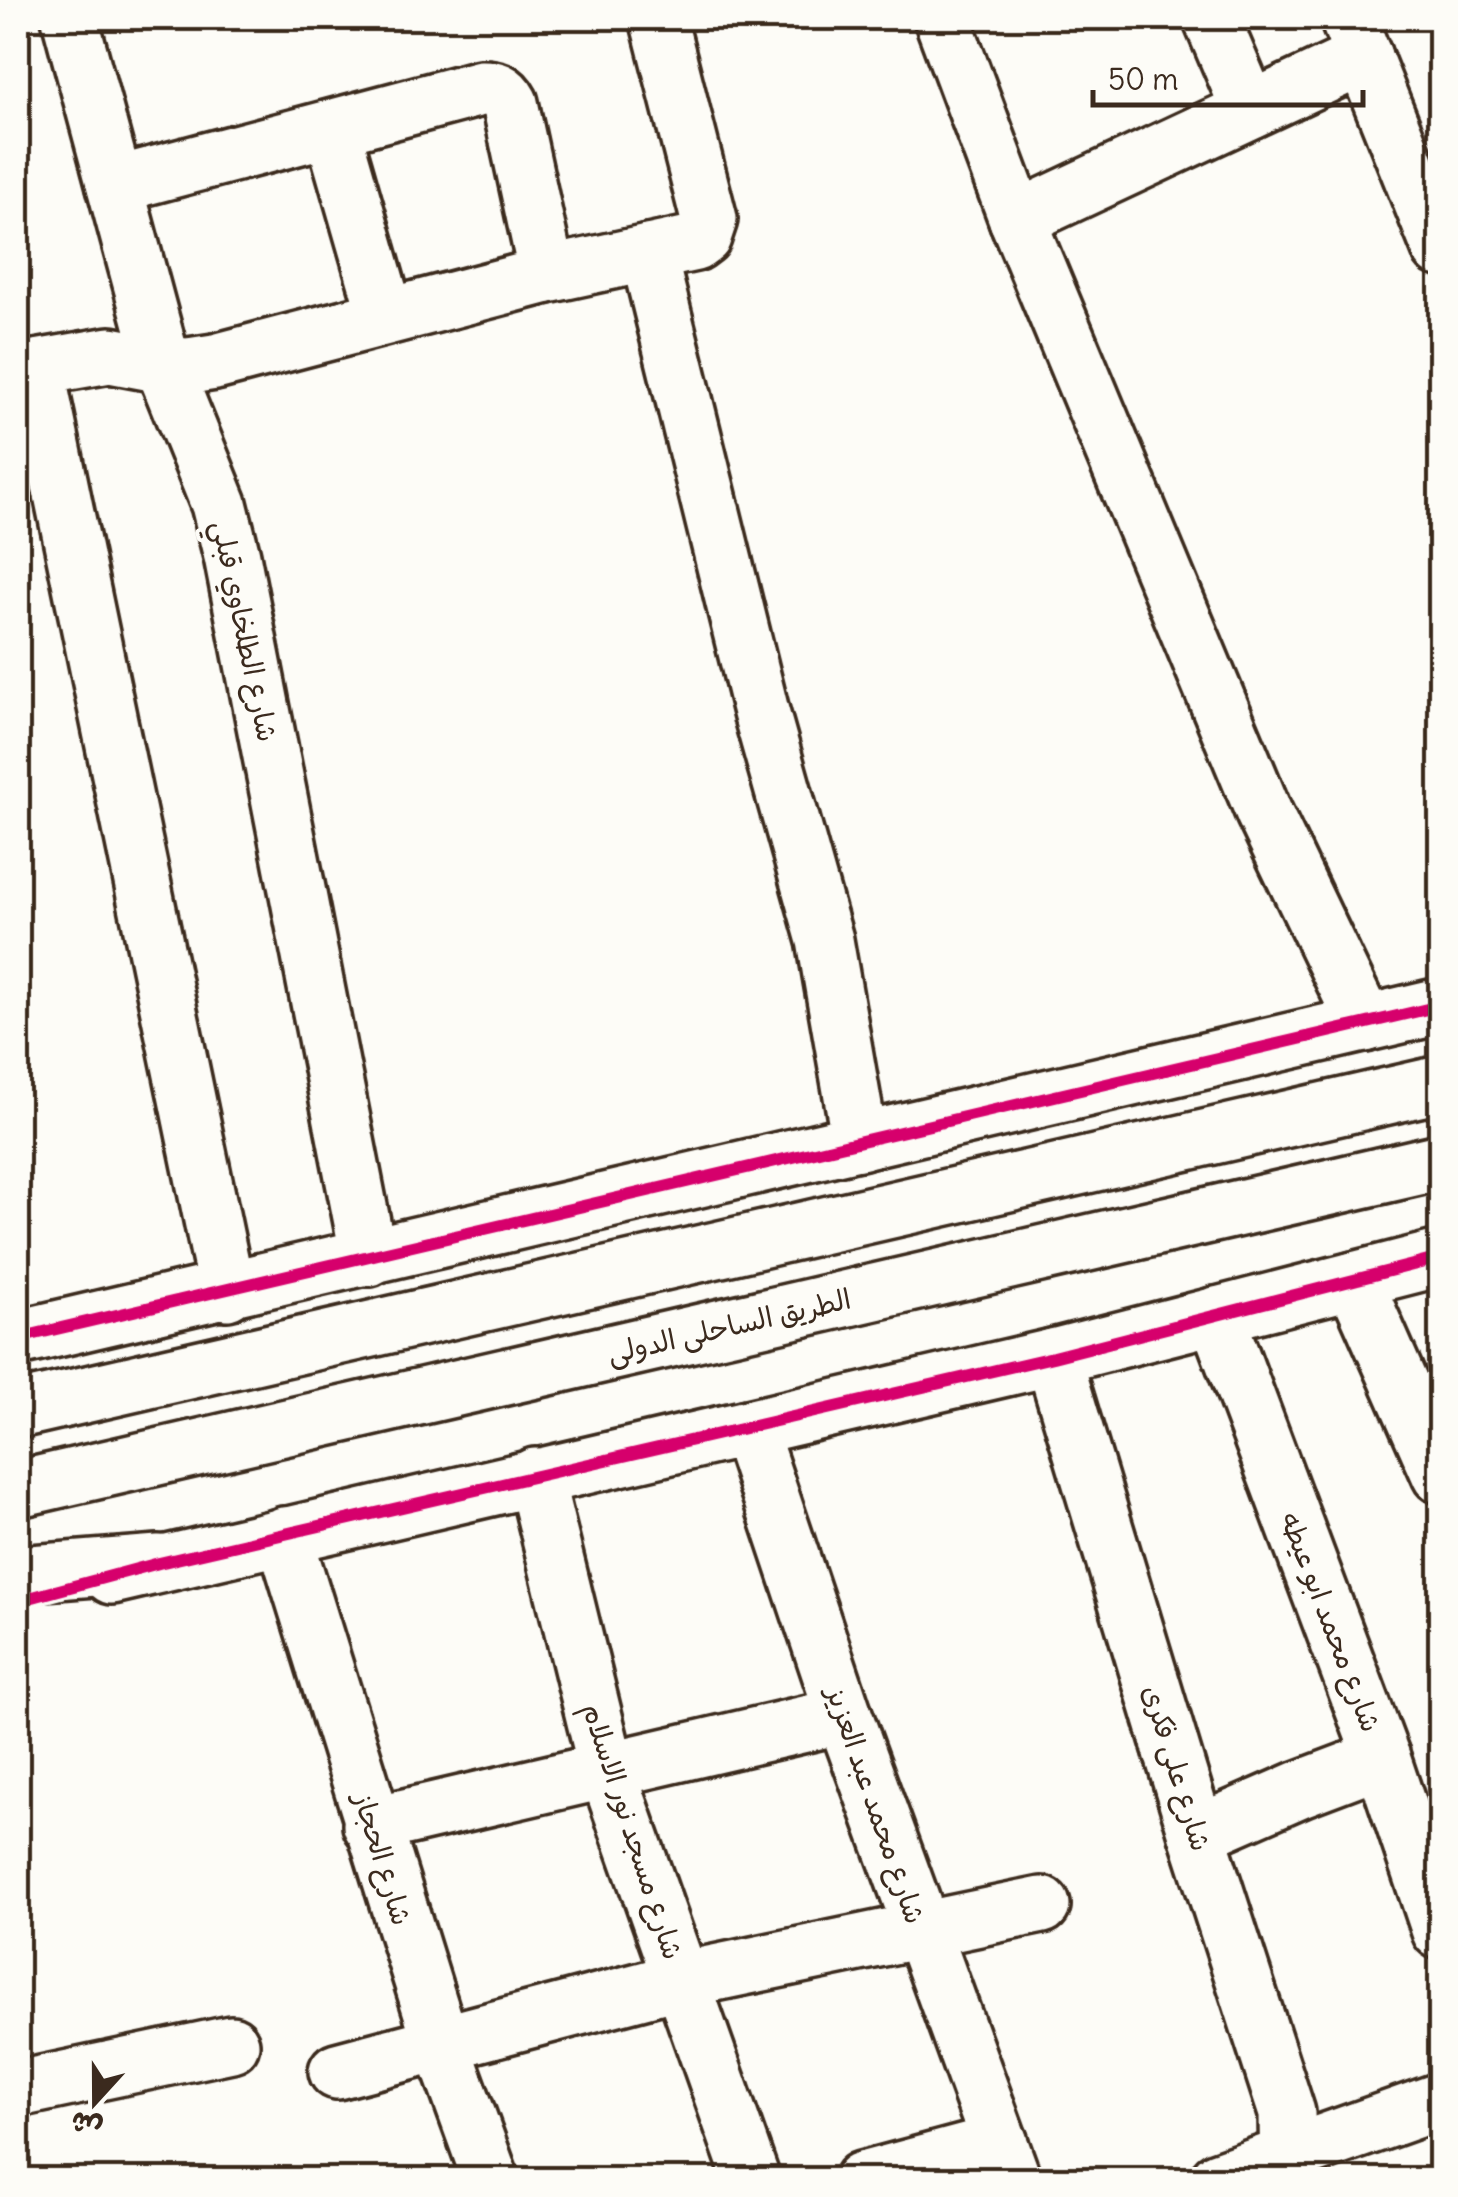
<svg xmlns="http://www.w3.org/2000/svg" width="1458" height="2197" font-family="Delius,'Playpen Sans Arabic',sans-serif">
<rect width="100%" height="100%" fill="#fdfcf7"/>
<filter id="ink" filterUnits="userSpaceOnUse"><feTurbulence type="fractalNoise" baseFrequency=".01" numOctaves="2"/><feDisplacementMap in="SourceGraphic" scale="20" xChannelSelector="R" yChannelSelector="G"/><feConvolveMatrix kernelMatrix="1 2 1 2 8 2 1 2 1" color-interpolation-filters="sRGB"/></filter>
<g filter="url(#ink)">
<g fill="none" stroke-linecap="round" stroke-linejoin="round">
<defs>
<g id="minor">
<polyline points="70,18 163,365 219,504 232,556 369,1258"/>
<polyline points="942,18 1017,219 1264,813 1365,1024"/>
<polyline points="1211,18 1250,110"/>
<polyline points="1348,18 1440,248"/>
<polyline points="332,128 386,316"/>
<path d="M 115,185 L 481,88 C 496,88 503,90 510,103 L 547,275"/>
<polyline points="1017,219 1364,57"/>
<polyline points="648,253 761,712 825,940 860,1142"/>
<polyline points="36,368 227,1292"/>
<polyline points="18,371 110,355 163,365 189,366 215,362 547,275 695,243 703,237 709,219 658,18"/>
<polyline points="1354,1280 1440,1475"/>
<polyline points="1216,1315 1382,1758 1440,1931"/>
<polyline points="18,1338 1440,1006"/>
<polyline points="1053,1357 1197,1834 1287,2113 1288,2180"/>
<polyline points="748,1428 844,1715 1013,2180"/>
<polyline points="535,1476 607,1770 752,2180"/>
<polyline points="284,1535 441,2042 491,2180"/>
<polyline points="112,1576 1053,1357 1440,1258"/>
<polyline points="371,1825 844,1715"/>
<polyline points="1197,1834 1300,1789 1382,1758"/>
<polyline points="337,2071 681,1980 1042,1905"/>
<polyline points="18,2089 231,2044"/>
<polyline points="862,2180 1000,2143"/>
<polyline points="1218,2180 1440,2101"/>
</g>
<g id="highway">
<polyline points="18,1410 1440,1084"/>
<polyline points="18,1489 1440,1162"/>
<polyline points="18,1574 159,1563"/>
</g>
</defs>
<use href="#minor" stroke="#3b2a1e" stroke-width="62"/>
<use href="#highway" stroke="#3b2a1e" stroke-width="62"/>
<use href="#minor" stroke="#fdfcf7" stroke-width="55"/>
<use href="#highway" stroke="#fdfcf7" stroke-width="55"/>
<defs>
<g id="cycleway">
<polyline points="18,1338 1440,1006"/>
<polyline points="18,1601 159,1563 1053,1357 1440,1258"/>
</g>
</defs>
<use href="#cycleway" stroke="#fdfcf7" stroke-width="19"/>
<use href="#cycleway" stroke="#d6006c" stroke-width="12"/>
</g>
</g>
<g text-anchor="middle" dominant-baseline="central" stroke-width="8" stroke-linejoin="round" paint-order="stroke">
<g font-size="28" fill="#3b2a1e" stroke="#fdfcf7">
<text transform="translate(245 631) rotate(78)">شارع الطلخاوي قبلي</text>
<text transform="translate(729 1326) rotate(-13)">الطريق الساحلى الدولى</text>
<text transform="translate(1331 1622) rotate(69)">شارع محمد ابو عيطه</text>
<text transform="translate(1177 1768) rotate(73)">شارع على فكرى</text>
<text transform="translate(876 1805) rotate(71)">شارع محمد عبد العزيز</text>
<text transform="translate(633 1831) rotate(72)">شارع مسجد نور الاسلام</text>
<text transform="translate(383 1859) rotate(73)">شارع الحجاز</text>
</g>
</g>
<rect width="1458" height="2197" fill="none" stroke="#fdfcf7" stroke-width="60"/>
<rect x="30" y="30" width="1398" height="2137" fill="none" stroke="#3b2a1e" stroke-width="4" filter="url(#ink)"/>
<g transform="translate(95 2102) rotate(201)" stroke="#fdfcf7" stroke-width="8" paint-order="stroke">
<path d="M0-8L18 38L0 25L-18 38Z" fill="#3b2a1e"/>
<text y="-15" font-size="28" font-weight="bold" text-anchor="middle" fill="#3b2a1e">ش</text>
</g>
<path d="M1093 90v15h270v-15" fill="none" stroke="#3b2a1e" stroke-width="5"/>
<text x="1108" y="90" font-size="30" fill="#3b2a1e" stroke="#fdfcf7" stroke-width="8" paint-order="stroke">50 m</text>
</svg>
